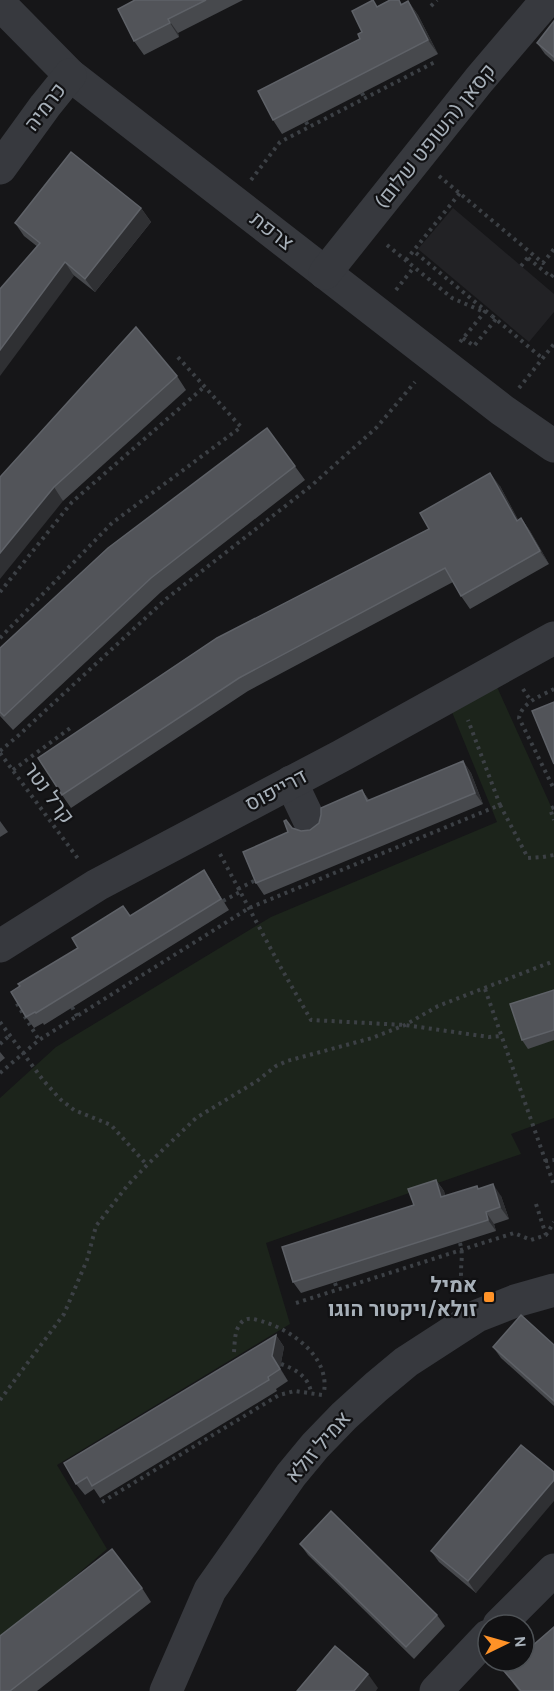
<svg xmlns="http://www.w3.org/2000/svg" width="554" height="1691" font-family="Karla,Heebo,sans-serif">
<rect width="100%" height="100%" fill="#161618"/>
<polygon fill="#222225" points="453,208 554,294 554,312 529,342 418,249"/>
<polygon fill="#1c241b" points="497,687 554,813 554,1118 511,1134 521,1154 266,1243 290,1324 57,1465 107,1549 0,1640 0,1098 56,1047 271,917 497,822 452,712"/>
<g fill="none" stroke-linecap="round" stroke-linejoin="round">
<g stroke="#3c4045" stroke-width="4" stroke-dasharray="3 4.5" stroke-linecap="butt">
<polyline points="431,6 437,0"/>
<polyline points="362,93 365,99"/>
<polyline points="306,122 309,127"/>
<polyline points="439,176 543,263 554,249"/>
<polyline points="251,180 280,142 437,61"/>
<polyline points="387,245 452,298 484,312"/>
<polyline points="528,258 551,277 554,274"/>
<polyline points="406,260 460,193"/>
<polyline points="521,266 529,256"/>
<polyline points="396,290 414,267"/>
<polyline points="492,316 542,358"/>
<polyline points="463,338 474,346 496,319"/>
<polyline points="460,342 488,308"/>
<polyline points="519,388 554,344"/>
<polyline points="0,592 72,502 204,387"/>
<polyline points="0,638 112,523 241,427 176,355"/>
<polyline points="523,689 531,701"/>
<path d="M 554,689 C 541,696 522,702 519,718 L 554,789"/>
<polyline points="0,751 19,735 166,599 311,486 377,427 415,382"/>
<polyline points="0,753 79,860"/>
<polyline points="13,770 73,726"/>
<polyline points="500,805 528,858 543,857 554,855"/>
<polyline points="554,807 550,809 554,820"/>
<polyline points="220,854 280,966 311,1020 405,1025 489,1037 501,1036"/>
<polyline points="238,889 258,879"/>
<polyline points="223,901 240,892"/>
<polyline points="485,989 554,1185"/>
<polyline points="21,999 16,1002 39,1040"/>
<polyline points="72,1007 77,1016"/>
<polyline points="0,1022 43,1080 60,1099 74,1110 111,1125 147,1165"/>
<polyline points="0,1044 10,1035"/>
<polyline points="0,1073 39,1040 249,908 500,805 468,720"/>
<polyline points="545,1161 554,1160"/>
<polyline points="536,1204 546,1235"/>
<path d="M 460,1243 C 465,1260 457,1271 464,1289"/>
<polyline points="335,1283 337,1289"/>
<polyline points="296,1303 514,1233 531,1240 546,1235 554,1222"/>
<path d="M 234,1352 C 235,1342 234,1328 243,1321 C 248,1317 254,1319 261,1321 C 290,1329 330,1356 324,1392"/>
<path d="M 281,1364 C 295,1369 308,1376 311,1392"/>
<polyline points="0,1400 64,1314 87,1260 96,1226 127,1186 147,1165 196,1118 257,1081 276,1066 287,1061 372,1038 405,1025 438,1006 554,961"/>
<polyline points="102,1502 279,1395 295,1391 322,1395"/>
</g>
<g stroke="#37393e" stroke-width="33">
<polyline points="0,4 70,75 502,410 554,446"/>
<polyline points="0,168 45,106 70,75"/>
<polyline points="325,273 479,80 547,0"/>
<polyline points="291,782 311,824"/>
<polyline points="0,946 97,885 341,756 554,638"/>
<polyline points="499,1625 554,1570"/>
<polyline points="166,1691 210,1590 291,1475 315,1446 344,1416 376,1387 406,1362 477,1316 515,1301 554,1290"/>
<polyline points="436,1691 488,1636"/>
</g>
<polyline stroke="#3c4045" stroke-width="4" stroke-dasharray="3 4.5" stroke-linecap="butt" points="416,253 492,316"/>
</g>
<g fill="#47494d">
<polygon points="135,0 243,0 178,33 179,37 144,55 134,41"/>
<polygon points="390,0 399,0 402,4 408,1 418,15 438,54 282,134 273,120 360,39 362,32 378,6"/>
<polygon points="554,21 554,62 545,54 537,43"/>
<polygon points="141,208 151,222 95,292 24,236 15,223"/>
<polygon points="177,376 186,390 63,501 0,477"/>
<polygon points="267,428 305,480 161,592 13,730 0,716 0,648"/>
<polygon points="500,486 518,520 521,518 530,531 549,564 470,609 461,596 453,582 248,691 71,808 62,795 429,529"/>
<polygon points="463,761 471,773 483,804 264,895 256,883 292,828 301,831 310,830 362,790 369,800"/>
<polygon points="0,821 8,832 0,837"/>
<polygon points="204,870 229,910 44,1025 43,1023 34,1028 26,1017 130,916"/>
<polygon points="554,990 554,1040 528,1049 522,1040"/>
<polygon points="0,1052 5,1058 0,1062"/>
<polygon points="436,1180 444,1191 445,1196 479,1188 501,1196 509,1219 494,1224 496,1231 301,1293 293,1282 414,1205"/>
<polygon points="276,1335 284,1347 280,1368 288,1381 276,1389 277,1391 100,1498 94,1489 85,1495 76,1484"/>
<polygon points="554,1345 554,1406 501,1358 493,1347"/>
<polygon points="521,1445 476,1593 439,1562 431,1551"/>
<polygon points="300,1544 437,1615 445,1626 414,1659 308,1555"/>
<polygon points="142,1588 151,1602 37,1691 0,1691"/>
<polygon points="504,1671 554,1691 519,1691"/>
</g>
<g fill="#2f3033">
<polygon points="408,1 418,15 438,54 428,40"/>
<polygon points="168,19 178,33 179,37 170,23"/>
<polygon points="141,208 151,222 95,292 85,279"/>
<polygon points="65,262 74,276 0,376 0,350"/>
<polygon points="490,473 500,486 526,534 517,521"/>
<polygon points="54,487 63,501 0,579 0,553"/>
<polygon points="521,518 530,531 549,564 540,551"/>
<polygon points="463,761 471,773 483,804 475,793"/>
<polygon points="436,1180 444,1191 449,1209 441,1197"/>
<polygon points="493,1184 501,1196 509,1219 500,1207"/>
<polygon points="486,1212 494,1224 496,1231 488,1220"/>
<polygon points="276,1335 284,1347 280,1368 288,1381 272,1356"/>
<polygon points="554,1480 554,1501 476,1593 468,1581"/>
<polygon points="368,1674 378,1688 376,1691 354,1691"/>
</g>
<g fill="#525459" stroke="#5f6268" stroke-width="1.5">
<polygon points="135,0 206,0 168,19 170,23 134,41 118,9"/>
<polygon points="373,0 377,7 390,0 399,0 401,5 408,1 428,40 273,120 258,91 360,39 358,34 362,32 352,11"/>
<polygon points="554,21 554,57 537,43"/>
<polygon points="71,152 141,208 85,279 65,262 0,350 0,289 40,243 15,223"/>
<polygon points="136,327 177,376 54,487 0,553 0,477"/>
<polygon points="267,428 295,466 151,578 4,716 0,712 0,648 108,548"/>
<polygon points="490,473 517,521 521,518 540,551 461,596 445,568 239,678 62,795 38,758 217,638 429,529 420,513"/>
<polygon points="554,702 554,764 532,711"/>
<polygon points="463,761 475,793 256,883 243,852 288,832 284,821 286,820 292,828 301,831 310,830 319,823 321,815 321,808 362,790 367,801"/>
<polygon points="204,870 221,899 36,1013 35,1012 26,1017 11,992 20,986 18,984 78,948 72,938 123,906 130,916"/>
<polygon points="554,990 554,1030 522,1040 510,1004"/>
<polygon points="436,1180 441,1197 477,1186 478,1189 493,1184 500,1207 486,1212 488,1220 293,1282 282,1247 414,1205 408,1189"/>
<polygon points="521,1315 554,1345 554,1401 493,1347"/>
<polygon points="276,1335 272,1356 280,1369 268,1377 269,1380 92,1486 87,1477 76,1484 64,1463"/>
<polygon points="521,1445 554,1472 554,1480 468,1581 431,1551"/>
<polygon points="331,1511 437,1615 406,1647 300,1544"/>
<polygon points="112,1549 142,1588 10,1691 0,1691 0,1636"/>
<polygon points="554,1627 554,1691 521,1691 504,1671 515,1661 524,1661 524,1653"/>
<polygon points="335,1646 368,1674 354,1691 297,1691"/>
</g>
<rect fill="#ff9227" stroke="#111113" stroke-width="2" x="483" y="1291" width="12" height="12" rx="3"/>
<g text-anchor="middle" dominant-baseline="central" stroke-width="4.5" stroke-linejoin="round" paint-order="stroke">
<g font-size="21" fill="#a7b0b9" stroke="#111113">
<text transform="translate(45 107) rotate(-53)">כרמיה</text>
<text transform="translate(435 136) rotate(-51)">קסאן (השופט שלום)</text>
<text transform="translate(272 231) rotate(38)">צרפת</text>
<text transform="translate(276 790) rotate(-28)">דרייפוס</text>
<text transform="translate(49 793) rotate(54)">קרל נטר</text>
<text transform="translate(318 1447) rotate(-49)">אמיל זולא</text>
</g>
<g font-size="21" font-weight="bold" fill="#a7b0b9" stroke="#111113" text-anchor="end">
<text x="477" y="1285">אמיל<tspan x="477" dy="24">זולא/ויקטור הוגו</tspan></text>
</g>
</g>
<g transform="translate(506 1643) rotate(85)"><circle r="28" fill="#111113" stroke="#4d5155" stroke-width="1.5"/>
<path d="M0-4.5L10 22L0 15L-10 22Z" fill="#ff9227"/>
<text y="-9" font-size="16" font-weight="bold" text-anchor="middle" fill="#a7b0b9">N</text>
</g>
</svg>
